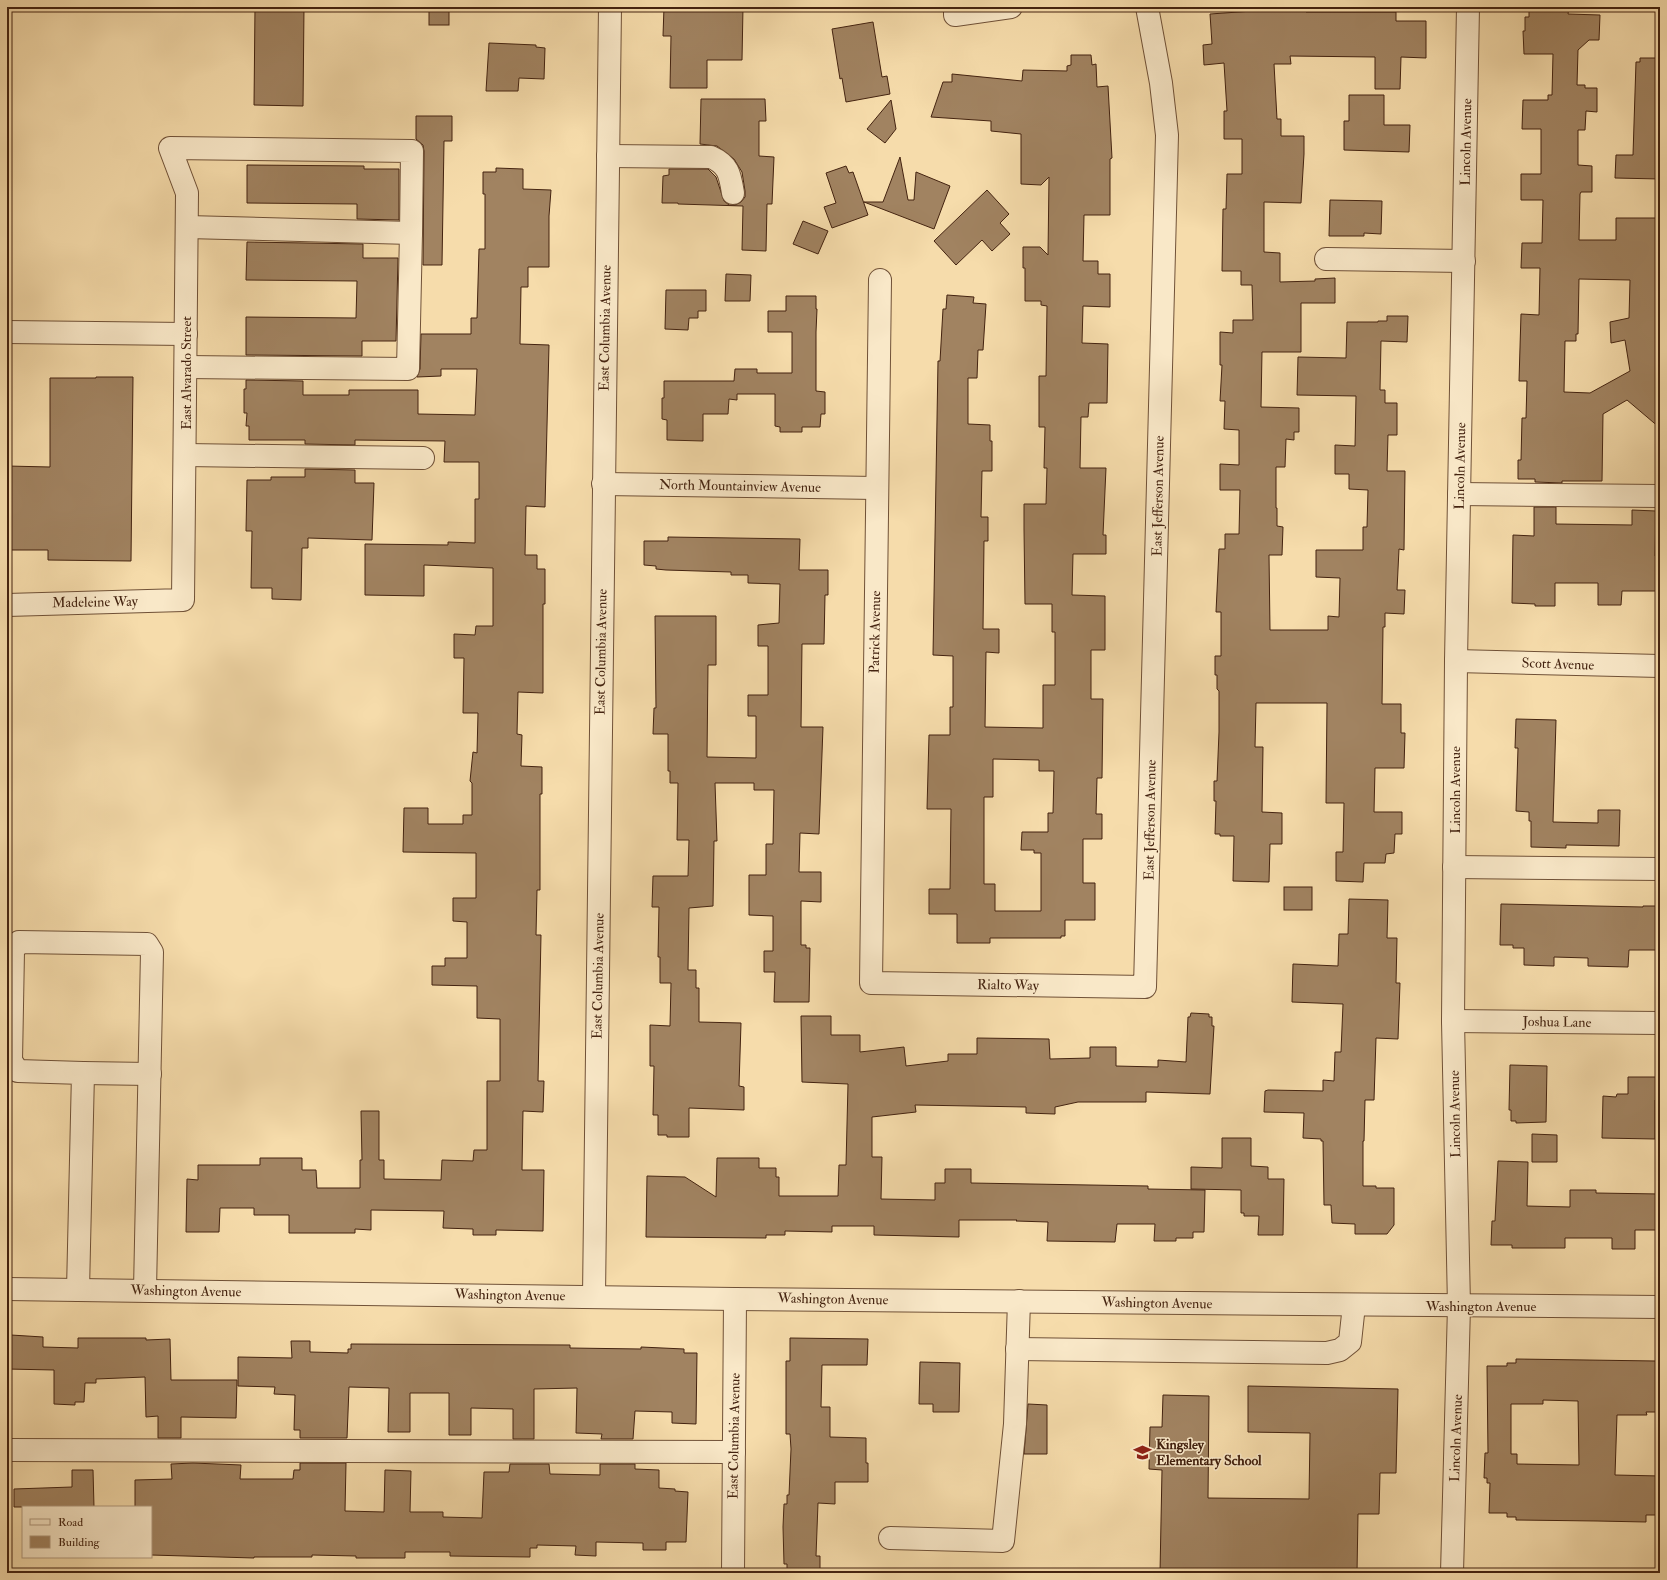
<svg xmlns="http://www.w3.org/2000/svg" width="1667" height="1580" font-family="'IM FELL Double Pica',serif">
<rect width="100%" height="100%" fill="#f6dcab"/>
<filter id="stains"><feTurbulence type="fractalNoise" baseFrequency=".005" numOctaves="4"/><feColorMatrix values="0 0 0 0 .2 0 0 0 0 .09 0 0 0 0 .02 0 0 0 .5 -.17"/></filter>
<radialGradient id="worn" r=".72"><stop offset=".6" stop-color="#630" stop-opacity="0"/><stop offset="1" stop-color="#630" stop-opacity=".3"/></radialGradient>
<g fill="#a18361" stroke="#442310" fill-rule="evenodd">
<polygon points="255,7 304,7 303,106 254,105"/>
<rect x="429" y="7" width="20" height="18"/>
<polygon points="664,7 743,7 742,60 707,60 707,88 670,88 671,36 663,36"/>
<path d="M 1529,7 L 1569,7 L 1568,14 L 1600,15 L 1599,40 L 1589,40 L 1578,50 L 1577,85 L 1585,85 L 1585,88 L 1597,88 L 1597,112 L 1586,111 L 1585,130 L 1578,130 L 1578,165 L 1592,166 L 1592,192 L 1581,192 L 1580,194 L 1579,240 L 1616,240 L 1616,218 L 1660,218 L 1660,428 L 1627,400 L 1603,414 L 1602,481 L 1562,481 L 1562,483 L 1535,482 L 1535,479 L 1518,479 L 1518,460 L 1521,460 L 1522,418 L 1526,418 L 1527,381 L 1519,381 L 1521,314 L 1539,315 L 1540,268 L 1521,268 L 1522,243 L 1542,243 L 1543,200 L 1521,200 L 1521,174 L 1541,174 L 1541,129 L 1522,129 L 1523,100 L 1548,100 L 1548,95 L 1552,95 L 1553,54 L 1524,54 L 1523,31 L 1525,31 L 1525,17 L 1529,17 ZM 1579,279 L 1630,280 L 1629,318 L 1610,322 L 1611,343 L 1625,340 L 1630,371 L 1590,393 L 1564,392 L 1565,341 L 1576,341 L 1576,334 L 1578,334 Z"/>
<polygon points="1267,10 1306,10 1306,12 1396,12 1396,21 1426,21 1426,58 1401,57 1400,89 1375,89 1375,57 1290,56 1291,64 1274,64 1277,119 1281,119 1281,136 1304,136 1304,154 1301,203 1264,202 1264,252 1280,253 1280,282 1315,281 1315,279 1335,278 1335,303 1301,303 1301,352 1262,352 1261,407 1299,408 1299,432 1294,432 1294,440 1286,439 1285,467 1276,467 1276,508 1277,508 1277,526 1283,527 1282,555 1269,555 1270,630 1328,630 1328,616 1339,617 1340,578 1316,577 1316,550 1363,550 1363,527 1367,527 1368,490 1349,489 1349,474 1335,474 1335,445 1355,446 1356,396 1297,395 1298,357 1346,358 1347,322 1378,322 1378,321 1387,321 1387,316 1408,316 1407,342 1381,341 1380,390 1385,390 1385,403 1397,403 1397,435 1388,435 1387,471 1405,471 1404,550 1399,549 1397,590 1405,590 1404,614 1385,613 1385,627 1383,627 1382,704 1401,704 1401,733 1405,733 1404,768 1375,768 1374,812 1402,812 1402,834 1395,834 1394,853 1386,854 1385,863 1364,863 1363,882 1336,881 1336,852 1343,852 1344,803 1326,803 1327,703 1256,703 1255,747 1263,747 1262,812 1282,813 1282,844 1270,844 1269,882 1233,881 1234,836 1220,836 1220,834 1215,834 1216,801 1214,801 1214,781 1217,781 1219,732 1219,691 1217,689 1217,675 1215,675 1215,656 1221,656 1221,612 1216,612 1219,549 1225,549 1225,534 1239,534 1240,490 1220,490 1220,464 1239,465 1239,430 1224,429 1225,401 1220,401 1222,365 1220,365 1220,332 1233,333 1233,320 1253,320 1252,285 1241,285 1241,271 1222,271 1223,209 1226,209 1227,174 1242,174 1242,139 1224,139 1224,111 1227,111 1224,63 1204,65 1203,45 1212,44 1210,14"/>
<polygon points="873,22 882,77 887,76 890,94 846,102 842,78 840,79 832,29"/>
<polygon points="489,43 536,45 536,47 545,48 544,79 519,78 518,91 486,91"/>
<path d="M 1071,55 L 1091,55 L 1092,65 L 1096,64 L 1097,87 L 1108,86 L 1112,158 L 1110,159 L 1110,215 L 1084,215 L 1083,261 L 1098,261 L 1098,274 L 1110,274 L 1110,307 L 1083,306 L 1082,343 L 1108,344 L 1107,403 L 1089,403 L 1088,417 L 1081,417 L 1080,468 L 1106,468 L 1103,535 L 1106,535 L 1106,554 L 1073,554 L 1072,595 L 1105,596 L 1105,650 L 1091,650 L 1091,699 L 1103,699 L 1102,778 L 1097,778 L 1096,814 L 1102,814 L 1102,839 L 1083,839 L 1083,883 L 1095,883 L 1095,920 L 1065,920 L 1065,936 L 1061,936 L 1061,938 L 990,938 L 990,943 L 957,943 L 957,914 L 929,914 L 929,889 L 950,889 L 951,809 L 927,809 L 929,735 L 950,735 L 950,707 L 953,707 L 953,656 L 933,655 L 938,361 L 940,361 L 943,309 L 946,309 L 947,295 L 974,297 L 973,303 L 986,304 L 983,350 L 978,350 L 977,378 L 968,378 L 968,424 L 990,425 L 990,441 L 992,441 L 992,471 L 982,471 L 981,517 L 988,517 L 988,541 L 984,541 L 983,629 L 999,629 L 999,653 L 986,652 L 985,727 L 1043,728 L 1043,685 L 1055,685 L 1055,632 L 1052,632 L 1052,604 L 1025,604 L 1024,529 L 1024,504 L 1046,504 L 1047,468 L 1044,468 L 1045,427 L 1039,427 L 1039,376 L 1046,376 L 1047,306 L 1041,305 L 1041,301 L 1025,301 L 1025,268 L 1023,268 L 1023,247 L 1040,247 L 1048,255 L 1049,177 L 1041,185 L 1021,184 L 1021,134 L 991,131 L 991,121 L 931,117 L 943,82 L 952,82 L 952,74 L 1022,81 L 1023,70 L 1067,71 L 1067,66 L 1071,65 ZM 993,759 L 1039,760 L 1039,771 L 1054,771 L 1053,813 L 1048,813 L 1048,832 L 1022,832 L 1021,850 L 1034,850 L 1034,853 L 1041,853 L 1041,911 L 995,911 L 995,884 L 984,884 L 984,797 L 993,797 Z"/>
<polygon points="1640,58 1660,58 1660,179 1615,178 1616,155 1633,155 1636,62 1640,62"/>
<polygon points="1349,95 1384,95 1384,125 1410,125 1409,152 1344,150 1344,121 1349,121"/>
<polygon points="701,99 765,99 766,121 759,121 759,156 774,157 772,204 767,204 766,251 742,250 743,206 678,204 678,203 662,203 663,176 669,175 669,169 708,169 716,177 724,201 729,205 735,205 741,202 745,197 745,191 742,172 734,159 717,146 700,144"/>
<polygon points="891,100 896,129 885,143 867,129"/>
<polygon points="416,116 452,116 452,141 444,141 442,265 423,265 424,151 423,145 416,139"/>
<polygon points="900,157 908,200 914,200 916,172 950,186 934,229 864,202 883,202"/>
<polygon points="247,165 364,166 364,169 399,169 399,220 357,219 357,204 247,203"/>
<polygon points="846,166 849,173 853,172 868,215 832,228 824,207 836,203 826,173"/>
<polygon points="496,168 523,169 523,189 551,190 549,216 549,267 528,267 528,287 521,287 520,344 549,345 545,507 526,506 525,555 537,555 537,569 545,569 545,604 543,604 543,693 518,692 517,734 522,735 521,766 542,767 542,794 540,794 540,890 537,890 536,935 541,935 538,1081 544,1081 543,1112 523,1111 522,1170 544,1170 543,1231 496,1230 496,1235 473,1235 473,1229 443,1228 444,1211 371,1210 371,1230 355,1229 355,1233 289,1233 289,1215 254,1215 254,1208 220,1208 219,1232 186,1232 187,1179 198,1180 198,1165 260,1165 260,1158 302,1158 302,1170 316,1170 317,1188 360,1188 360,1160 362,1160 361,1111 379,1111 379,1160 384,1160 384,1179 441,1180 442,1160 473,1161 474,1150 487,1150 487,1081 500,1081 500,1019 477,1018 477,986 432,985 432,966 445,966 445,958 467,958 467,922 453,921 453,898 476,898 476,853 403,852 404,808 428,808 428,824 463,824 463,815 472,815 472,783 470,781 473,752 477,753 478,713 463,713 464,658 454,658 454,634 475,635 476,626 493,626 493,568 424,565 424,596 365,595 365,544 448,545 448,542 475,543 475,499 479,499 479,462 444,462 445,441 355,440 355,445 305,444 305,440 249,440 249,426 246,426 247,413 244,413 244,389 246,389 246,380 303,381 303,395 349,395 349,390 418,390 418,414 475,415 477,369 441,369 441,376 417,377 420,369 421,334 471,334 471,318 477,318 479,249 485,249 485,194 483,194 483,172 496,172"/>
<polygon points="987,190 1009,214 1000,223 1010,234 992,251 982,240 956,265 934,241"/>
<polygon points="1330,200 1382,201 1381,234 1364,233 1364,236 1329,236"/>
<polygon points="803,221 828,231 818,254 793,244"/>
<polygon points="247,242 363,244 363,258 398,258 396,341 362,341 362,356 246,355 246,317 356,318 357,281 246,280"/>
<polygon points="726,274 751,275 750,301 725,301"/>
<polygon points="666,290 706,290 706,311 698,311 698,318 689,318 688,330 665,329"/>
<polygon points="786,296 816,296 816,309 817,309 816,332 816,391 825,392 825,414 821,414 820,427 802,427 802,432 780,432 780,427 775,426 775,394 737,394 737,400 729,399 728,414 703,414 703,441 667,440 667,420 662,419 662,398 664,398 664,381 734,381 735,369 757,369 757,373 792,373 792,332 768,332 768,311 786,311"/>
<polygon points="96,377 133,377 131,561 48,560 48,550 7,550 7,466 50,467 50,378 96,378"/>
<polygon points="305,469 355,470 355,483 374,483 372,540 308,538 308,548 302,548 301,600 272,599 272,588 251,588 252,531 246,531 247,480 271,480 271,477 305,477"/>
<polygon points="1534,507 1556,507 1556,524 1632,525 1632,510 1656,511 1655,556 1660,556 1660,591 1622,591 1621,605 1598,605 1598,583 1555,583 1555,606 1535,606 1535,604 1512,603 1513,535 1534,536"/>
<polygon points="668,537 800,539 799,570 828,570 828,595 825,595 824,644 802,644 801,727 823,727 819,834 800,833 799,872 821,872 821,902 801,901 801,945 806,945 806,948 810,948 809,1002 774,1002 775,972 764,972 764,951 773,951 773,916 749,915 749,875 766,875 766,844 773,844 774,790 754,790 754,783 715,783 717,841 714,841 713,906 689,908 688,970 696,970 696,988 699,988 699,1022 741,1023 739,1086 744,1087 744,1110 689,1108 689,1137 667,1137 667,1135 658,1135 658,1115 653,1115 654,1066 650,1066 650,1025 670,1026 671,983 660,983 660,957 658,957 659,907 652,907 653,876 688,876 689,840 677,840 678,783 670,783 670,771 668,771 668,734 653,734 654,708 656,708 655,616 716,616 716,665 708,665 707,757 756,758 756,716 748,716 748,695 768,695 768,646 758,646 758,625 779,623 780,584 748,583 748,575 731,575 731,572 666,570 656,569 656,566 644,565 644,541 668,541"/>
<polygon points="1516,719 1556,720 1553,822 1598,823 1598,810 1620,810 1619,846 1566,845 1566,848 1531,847 1531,821 1529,821 1529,812 1516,811 1518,748 1515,748"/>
<rect x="1284" y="887" width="28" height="23"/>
<polygon points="1349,899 1388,900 1387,938 1397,938 1396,983 1400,983 1398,1039 1376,1038 1374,1100 1365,1100 1364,1141 1363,1141 1363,1186 1376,1186 1376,1188 1394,1188 1394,1225 1387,1234 1355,1234 1355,1224 1332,1223 1331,1205 1324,1205 1323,1141 1321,1141 1321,1139 1303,1138 1304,1113 1264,1112 1265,1091 1268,1090 1323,1091 1323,1080 1334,1081 1335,1052 1341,1052 1343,1004 1292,1002 1293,964 1338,966 1339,934 1348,934"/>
<polygon points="1501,904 1643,907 1643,906 1660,906 1660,950 1629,950 1628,967 1588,966 1588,958 1554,957 1554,966 1524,965 1524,948 1513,948 1513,945 1500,945"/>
<polygon points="1191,1013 1209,1014 1209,1017 1212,1017 1212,1026 1214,1026 1210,1094 1146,1092 1146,1102 1078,1102 1055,1107 1055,1114 1026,1113 1026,1107 915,1105 916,1112 872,1117 872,1157 882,1157 881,1199 935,1200 935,1183 945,1183 945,1169 971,1169 971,1183 1148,1186 1148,1189 1205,1190 1204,1232 1193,1232 1193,1238 1176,1238 1176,1241 1154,1241 1155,1224 1117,1224 1115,1242 1047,1241 1048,1222 1016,1221 1017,1220 959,1220 959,1237 874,1235 874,1226 832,1226 832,1232 785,1231 785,1235 766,1235 766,1238 646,1237 647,1176 685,1177 716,1197 717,1158 759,1158 759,1168 776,1168 776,1177 779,1177 779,1196 838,1196 839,1165 846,1165 848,1084 802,1082 801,1016 831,1016 831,1035 860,1035 860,1052 904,1047 906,1066 948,1061 948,1054 977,1054 977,1038 1049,1039 1050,1059 1090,1058 1090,1047 1116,1047 1116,1066 1158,1067 1158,1060 1186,1062 1188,1017 1190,1017"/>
<polygon points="1510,1065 1547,1066 1546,1122 1516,1123 1516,1121 1511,1121 1511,1110 1509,1110"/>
<polygon points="1628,1077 1658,1077 1658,1100 1655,1100 1655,1139 1602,1138 1603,1096 1616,1097 1617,1094 1628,1094"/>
<polygon points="1532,1134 1557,1135 1557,1162 1532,1162"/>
<polygon points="1222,1138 1251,1138 1251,1166 1268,1167 1268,1179 1284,1179 1283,1235 1258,1235 1259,1216 1244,1216 1244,1213 1241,1213 1241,1190 1191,1189 1191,1167 1222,1168"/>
<polygon points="1498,1161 1528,1162 1527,1206 1570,1207 1570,1190 1596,1190 1596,1193 1660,1194 1660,1230 1635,1230 1635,1249 1612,1249 1612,1238 1565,1238 1565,1248 1512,1248 1512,1245 1491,1245 1492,1221 1495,1221"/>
<polygon points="11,1335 43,1337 43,1347 78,1348 78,1338 146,1338 146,1340 170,1339 171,1380 237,1380 236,1418 181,1417 181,1438 158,1438 158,1416 146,1417 145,1377 96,1379 96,1383 85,1383 84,1402 75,1402 75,1405 54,1404 54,1370 7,1369 7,1338 11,1338"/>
<polygon points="790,1338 868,1339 867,1365 822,1365 821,1407 830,1407 830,1437 866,1438 866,1463 868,1463 868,1482 835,1482 835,1504 818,1503 816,1556 820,1556 820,1573 787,1573 787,1564 784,1564 783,1527 784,1504 787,1504 787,1495 789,1495 791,1449 790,1434 786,1434 786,1361 790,1361"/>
<polygon points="291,1341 310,1341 310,1352 348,1353 348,1349 351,1349 351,1344 570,1345 570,1348 641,1349 641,1347 684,1349 684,1353 697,1353 696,1424 672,1423 672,1412 635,1411 633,1439 601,1439 602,1434 576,1433 577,1388 534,1389 534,1439 513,1439 513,1409 471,1408 471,1435 449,1435 449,1393 410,1393 410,1432 388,1432 389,1388 349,1387 347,1438 300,1438 300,1430 294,1430 295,1395 274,1394 275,1387 238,1386 238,1357 292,1358"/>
<path d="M 1516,1359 L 1656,1361 L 1656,1364 L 1660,1364 L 1660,1412 L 1646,1412 L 1647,1415 L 1617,1415 L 1615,1475 L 1660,1476 L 1660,1515 L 1646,1515 L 1646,1522 L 1597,1521 L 1516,1520 L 1516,1517 L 1507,1517 L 1507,1513 L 1489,1513 L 1490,1483 L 1487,1483 L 1487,1478 L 1484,1478 L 1485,1453 L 1488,1453 L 1487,1366 L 1507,1366 L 1507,1363 L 1516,1363 ZM 1543,1400 L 1578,1401 L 1579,1465 L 1517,1464 L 1517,1454 L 1511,1454 L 1511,1404 L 1543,1404 Z"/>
<polygon points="920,1362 960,1363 959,1412 933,1412 933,1404 919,1404"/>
<polygon points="1248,1386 1398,1389 1396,1473 1380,1473 1379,1514 1358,1514 1357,1573 1160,1573 1162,1470 1149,1469 1150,1427 1162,1427 1163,1395 1209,1396 1208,1498 1309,1499 1310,1433 1248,1432"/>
<polygon points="1028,1404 1047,1405 1047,1454 1024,1454"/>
<polygon points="193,1463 241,1465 240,1479 293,1479 294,1470 300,1470 300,1463 346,1463 345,1511 384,1512 385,1470 411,1471 410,1512 443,1512 443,1517 482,1518 484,1472 509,1472 510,1464 549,1464 550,1474 600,1475 600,1464 635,1464 635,1469 659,1470 659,1488 675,1489 675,1491 688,1492 686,1542 666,1542 666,1550 643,1550 643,1543 596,1542 596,1556 575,1555 576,1546 537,1545 537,1548 530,1548 530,1557 450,1556 450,1552 405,1552 405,1558 356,1558 356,1556 312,1555 312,1557 254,1557 254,1558 151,1555 151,1507 135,1507 135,1480 172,1479 171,1464"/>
<polygon points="72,1470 93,1470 94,1507 14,1507 14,1489 72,1487"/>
</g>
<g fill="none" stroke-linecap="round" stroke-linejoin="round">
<defs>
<g id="minor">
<polyline points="955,7 955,15 1011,7"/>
<path d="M 608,156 L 711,157 C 729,165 730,175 733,193"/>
<polyline points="1326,259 1464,261"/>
<polyline points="880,280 871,983 1145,987 1167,135 1161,83 1147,7"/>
<polyline points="7,332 186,334"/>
<polyline points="186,367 408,369 411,233 187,227"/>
<polyline points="185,455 423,458"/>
<polyline points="603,484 876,488"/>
<polyline points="1459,494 1660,496"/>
<polyline points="7,605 183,600 187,193 170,148 412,151 411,233"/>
<polyline points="1456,661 1660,666"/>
<polyline points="1454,867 1660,869"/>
<polyline points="1453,1021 1660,1023"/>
<polyline points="83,1073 150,1074"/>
<polyline points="7,1289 735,1299 1660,1307"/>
<polyline points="78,1290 83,1073 18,1071 11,1061 13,951 19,942 147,944 152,952 145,1290"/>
<polyline points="594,1296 610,7"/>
<polyline points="1017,1349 1327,1353 1340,1350 1350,1342 1354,1305"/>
<polyline points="7,1450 734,1452"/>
<polyline points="890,1538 1003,1541 1015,1424 1019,1301"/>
<polyline points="733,1573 735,1299"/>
<polyline points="1452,1573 1459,1306 1453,1021 1456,661 1468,7"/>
</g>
</defs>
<use href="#minor" stroke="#705137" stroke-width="24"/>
<use href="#minor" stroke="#f9e8c8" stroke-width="22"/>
</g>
<defs>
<symbol id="school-bare" viewBox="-9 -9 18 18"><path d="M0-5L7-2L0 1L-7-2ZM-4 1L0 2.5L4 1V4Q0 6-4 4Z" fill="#8f2418" stroke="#f9e8c8" stroke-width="2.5" paint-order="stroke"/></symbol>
</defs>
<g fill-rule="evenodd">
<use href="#school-bare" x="1130" y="1440" width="25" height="25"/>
</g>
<g text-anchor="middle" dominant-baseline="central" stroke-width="3" stroke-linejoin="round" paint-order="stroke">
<g font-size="14" fill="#442310" stroke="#f9e8c8">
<text transform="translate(1466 142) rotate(-89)">Lincoln Avenue</text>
<text transform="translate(605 328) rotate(-89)">East Columbia Avenue</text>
<text transform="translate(186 373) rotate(-90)">East Alvarado Street</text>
<text transform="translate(1460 466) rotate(-89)">Lincoln Avenue</text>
<text transform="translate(740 486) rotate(1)">North Mountainview Avenue</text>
<text transform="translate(1158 496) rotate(-89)">East Jefferson Avenue</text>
<text transform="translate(95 602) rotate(-1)">Madeleine Way</text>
<text transform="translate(875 632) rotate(-89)">Patrick Avenue</text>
<text transform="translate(601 652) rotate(-89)">East Columbia Avenue</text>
<text transform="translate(1558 664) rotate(2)">Scott Avenue</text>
<text transform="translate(1455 790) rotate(-90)">Lincoln Avenue</text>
<text transform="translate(1150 820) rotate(-89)">East Jefferson Avenue</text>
<text transform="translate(598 976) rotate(-89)">East Columbia Avenue</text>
<text transform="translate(1008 985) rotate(1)">Rialto Way</text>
<text transform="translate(1557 1022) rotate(1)">Joshua Lane</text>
<text transform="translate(1455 1114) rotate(-91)">Lincoln Avenue</text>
<text transform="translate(186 1291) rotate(1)">Washington Avenue</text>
<text transform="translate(510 1295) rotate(1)">Washington Avenue</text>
<text transform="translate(833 1299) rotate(1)">Washington Avenue</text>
<text transform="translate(1157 1303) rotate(1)">Washington Avenue</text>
<text x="1481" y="1306">Washington Avenue</text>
<text transform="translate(734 1436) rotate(-89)">East Columbia Avenue</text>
<text transform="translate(1456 1438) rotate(-88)">Lincoln Avenue</text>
</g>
<g font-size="14" font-weight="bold" fill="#442310" stroke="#f9e8c8" text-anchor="start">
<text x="1156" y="1444">Kingsley<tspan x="1156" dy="16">Elementary School</tspan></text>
</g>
</g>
<rect width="1667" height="1580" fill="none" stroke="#f6dcab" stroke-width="24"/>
<rect x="8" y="8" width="1651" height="1564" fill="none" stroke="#442310" stroke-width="2"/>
<rect x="12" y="12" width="1643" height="1556" fill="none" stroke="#442310"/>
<rect x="22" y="1506" width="130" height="52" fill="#f9e8c8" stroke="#b1997e"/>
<rect x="30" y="1519" width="20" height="6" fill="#f9e8c8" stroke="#b1997e"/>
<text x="58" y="1526" font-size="12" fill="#442310">Road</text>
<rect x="30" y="1536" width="20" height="12" fill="#a18361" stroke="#b1997e"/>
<text x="58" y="1546" font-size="12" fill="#442310">Building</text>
<rect width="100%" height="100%" filter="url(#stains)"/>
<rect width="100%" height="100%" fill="url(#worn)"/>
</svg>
